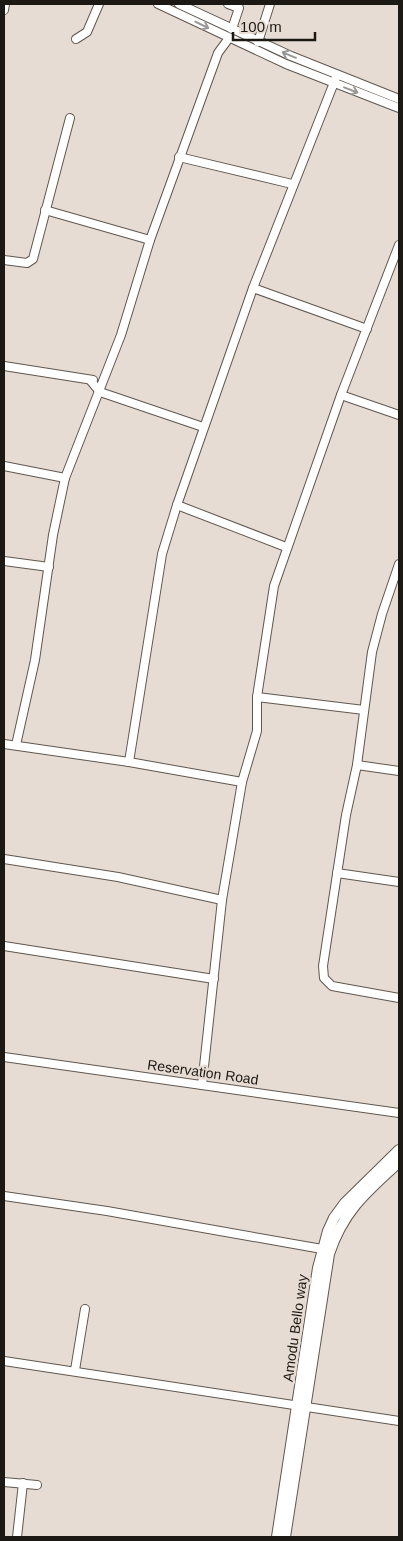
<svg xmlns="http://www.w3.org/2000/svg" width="403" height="1541" font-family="Helvetica,sans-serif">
<rect width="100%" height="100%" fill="#e7dcd3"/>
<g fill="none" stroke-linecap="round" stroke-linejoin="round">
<defs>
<g id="minor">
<polyline points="158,4 286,64 399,108"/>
<polyline points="179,4 291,56 399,99"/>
<polyline points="228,4 239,8 232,29"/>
<polyline points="4,10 5,4"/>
<polyline points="76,39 87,32 99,4"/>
<polyline points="258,42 270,4"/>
<polyline points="179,157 292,184"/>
<polyline points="45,210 150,240"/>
<polyline points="4,260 27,263 33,259 70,118"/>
<polyline points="253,288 367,329"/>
<polyline points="4,366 93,380"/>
<polyline points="90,380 100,392 203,427"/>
<polyline points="341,395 399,415"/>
<polyline points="4,466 65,478"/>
<polyline points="177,505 286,547"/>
<polyline points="4,561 49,567"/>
<polyline points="399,564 382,614 372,652 357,765 346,815 323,966 324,978 332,986 399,998"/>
<polyline points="257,697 364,710"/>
<polyline points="4,744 129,762 242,782"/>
<polyline points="16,745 35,660 53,535 65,478 121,335 150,240 218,53 229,38"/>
<polyline points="129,762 162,554 177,505 253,288 337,75"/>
<polyline points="357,765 399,771"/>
<polyline points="4,859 118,877 222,900"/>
<polyline points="337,873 399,882"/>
<polyline points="4,946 214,979"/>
<polyline points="4,1057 399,1113"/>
<polyline points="202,1085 222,900 242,782 257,731 257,697 274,586 341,395 399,245"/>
<polyline points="4,1196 107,1211 322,1249"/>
<polyline points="4,1361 399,1421"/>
<polyline points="75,1370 85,1309"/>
<polyline points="4,1482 37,1485"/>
<polyline points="17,1537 23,1483"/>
</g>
<g id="major">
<polyline points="277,1537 318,1268 328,1231 334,1218 345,1203 399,1150"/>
<path d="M 285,1537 L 329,1254 C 343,1211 367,1191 399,1162"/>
</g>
</defs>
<use href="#minor" stroke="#60574f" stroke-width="10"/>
<use href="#major" stroke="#60574f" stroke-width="12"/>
<use href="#minor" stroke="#fff" stroke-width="8"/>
<use href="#major" stroke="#fff" stroke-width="10"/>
</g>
<defs><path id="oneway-shaft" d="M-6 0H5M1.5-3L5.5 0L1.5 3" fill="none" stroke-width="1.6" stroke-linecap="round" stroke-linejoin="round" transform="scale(1.25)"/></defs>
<g stroke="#999896">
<use href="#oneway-shaft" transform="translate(202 25) rotate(26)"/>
<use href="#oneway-shaft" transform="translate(289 55) rotate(-157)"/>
<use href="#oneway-shaft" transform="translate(351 90) rotate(21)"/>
</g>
<g text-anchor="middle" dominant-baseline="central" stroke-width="5" stroke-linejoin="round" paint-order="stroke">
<g font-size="14" fill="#1c1915" stroke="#e7dcd3">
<text transform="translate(203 1072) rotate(8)">Reservation Road</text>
<text transform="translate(295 1328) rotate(-82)">Amodu Bello way</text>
</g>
</g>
<rect width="403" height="1541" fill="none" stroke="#1c1915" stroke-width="10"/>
<path d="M233 32v8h82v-8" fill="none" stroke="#1c1915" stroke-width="2.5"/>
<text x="240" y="32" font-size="15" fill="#1c1915" stroke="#e7dcd3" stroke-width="4" paint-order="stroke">100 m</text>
</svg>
